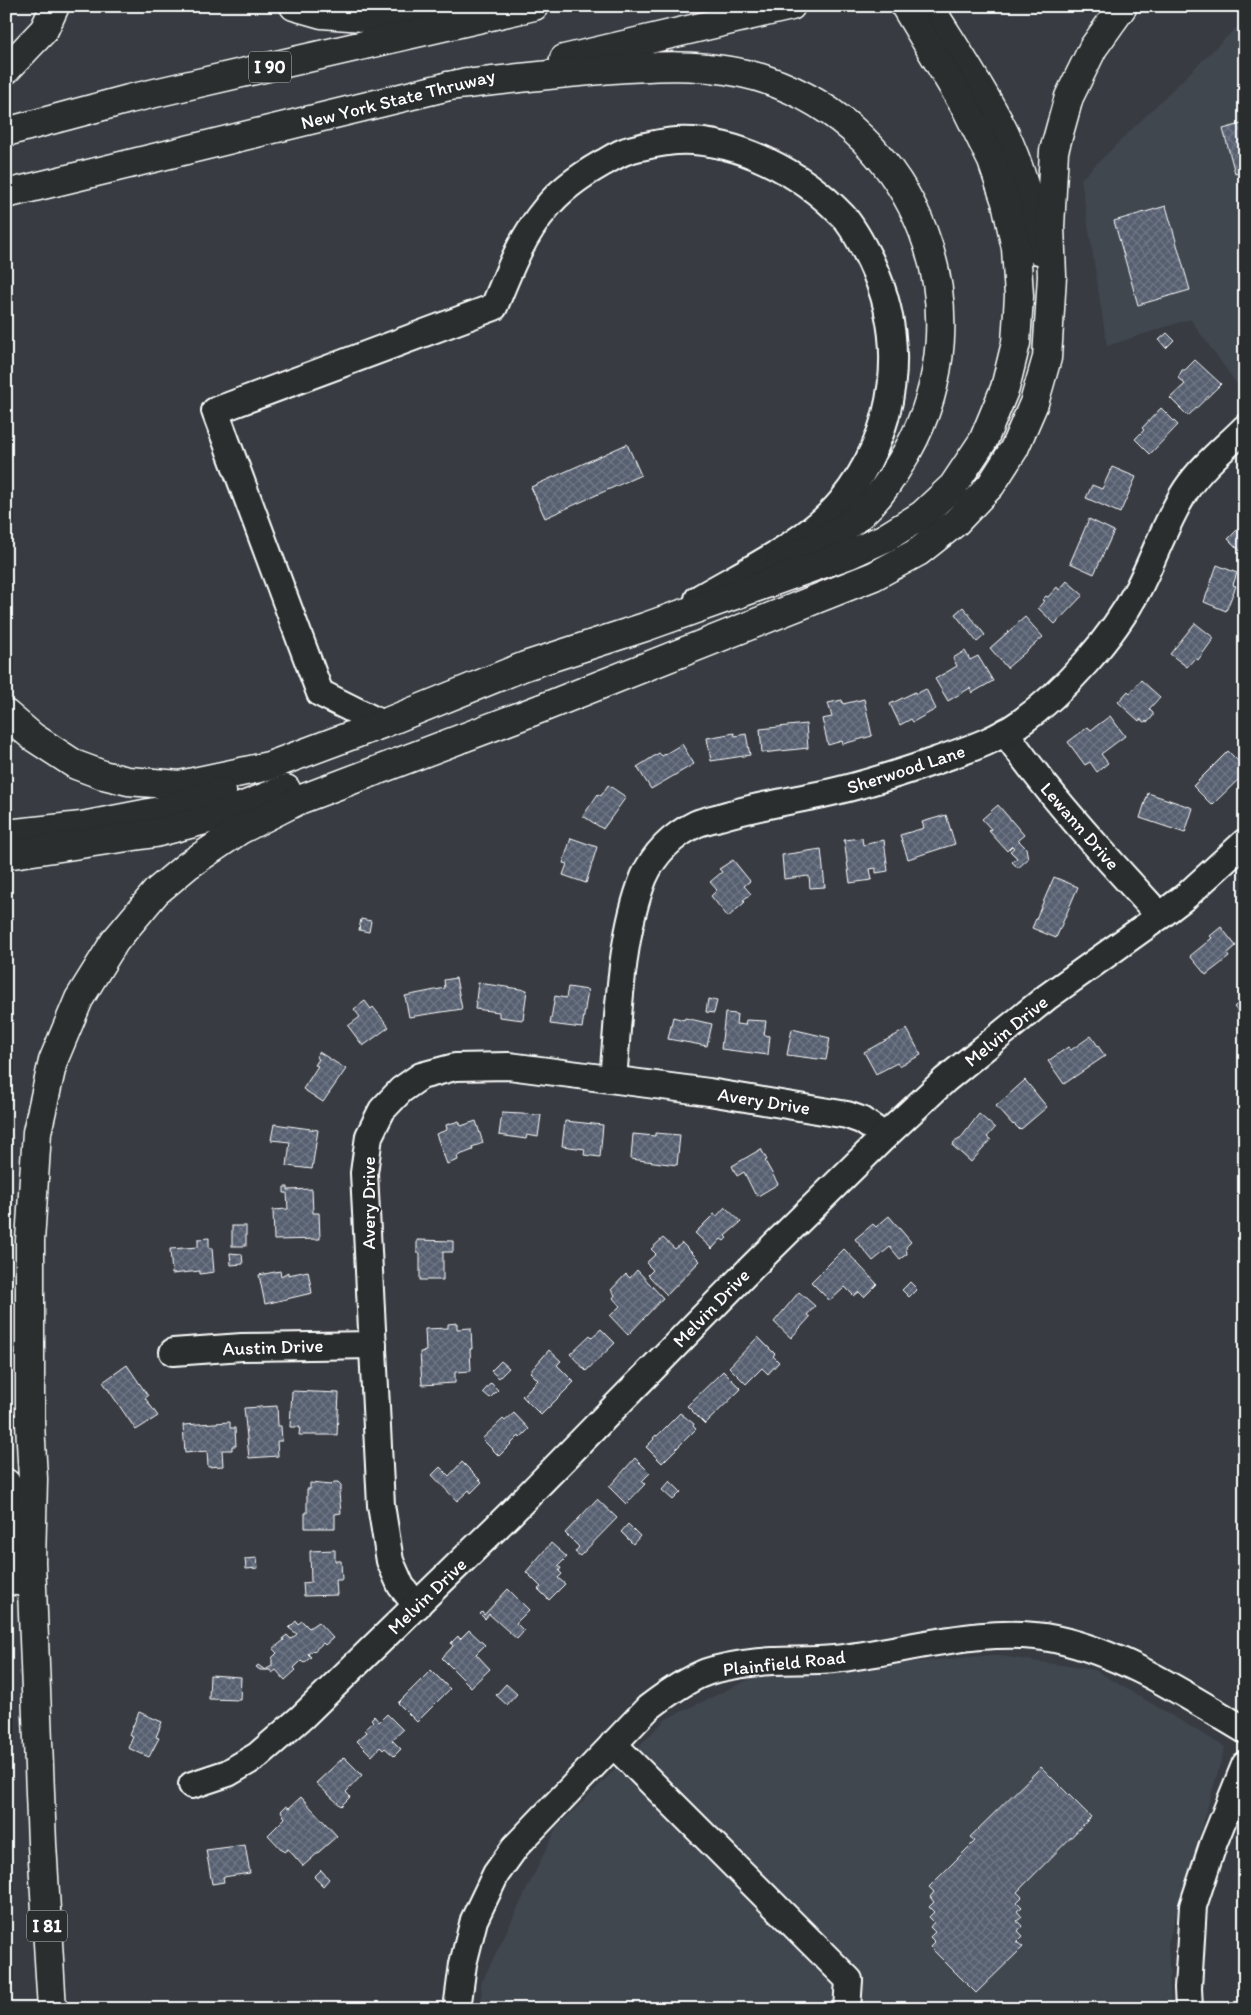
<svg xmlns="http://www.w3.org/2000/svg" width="1251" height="2015" font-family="Itim,sans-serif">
<defs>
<pattern id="building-cross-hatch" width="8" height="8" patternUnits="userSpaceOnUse" patternTransform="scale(1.25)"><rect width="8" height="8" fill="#575f70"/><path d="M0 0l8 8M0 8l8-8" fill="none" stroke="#707785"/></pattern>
</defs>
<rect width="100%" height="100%" fill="#383c42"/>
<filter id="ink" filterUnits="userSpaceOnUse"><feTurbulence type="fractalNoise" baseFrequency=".02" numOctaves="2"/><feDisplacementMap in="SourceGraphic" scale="10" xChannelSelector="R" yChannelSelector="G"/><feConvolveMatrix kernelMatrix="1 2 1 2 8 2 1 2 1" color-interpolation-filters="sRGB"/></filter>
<g filter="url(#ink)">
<g fill="#414650">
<polygon points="1245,19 1245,395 1190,319 1107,346 1081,179"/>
<polygon points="993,1655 1095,1670 1225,1747 1168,1943 1171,2009 482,2009 481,1984 557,1827 666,1719 756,1676"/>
</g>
<g fill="url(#building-cross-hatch)" stroke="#fff">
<polygon points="1245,84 1245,108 1239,85"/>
<polygon points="1245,123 1245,170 1235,173 1223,129"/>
<polygon points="1166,206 1190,290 1138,305 1114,221"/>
<polygon points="1167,333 1174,340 1166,348 1159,340"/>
<polygon points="1195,360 1221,384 1188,416 1170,398 1185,384 1178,378 1182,370 1185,370"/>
<polygon points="1161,408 1178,425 1150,454 1135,439 1144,430 1142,428"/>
<polygon points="627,444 641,475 545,518 531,487"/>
<polygon points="1112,467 1136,477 1120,513 1086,498 1092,485 1102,489"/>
<polygon points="1089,519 1114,531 1094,574 1070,563"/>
<polygon points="1245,522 1245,556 1228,539"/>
<polygon points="1217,565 1237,573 1233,585 1236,586 1226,611 1204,602"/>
<polygon points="1067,581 1083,595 1055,624 1038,608 1044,601 1042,600 1046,596 1048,597 1057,587 1059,590"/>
<polygon points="963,607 985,635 977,642 955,614"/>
<polygon points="1025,617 1043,637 1007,668 990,648"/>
<polygon points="1195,623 1214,638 1198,660 1195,658 1187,667 1170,654"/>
<polygon points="965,651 970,660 978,656 993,681 972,693 970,688 948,701 935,679 957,666 953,658"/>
<polygon points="1141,680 1160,697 1149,709 1153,713 1153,716 1148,722 1146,721 1144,722 1140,719 1139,721 1118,702 1128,691 1130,693"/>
<polygon points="926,689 936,709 913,722 911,719 900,725 890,704 915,692 916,694"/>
<polygon points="864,699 872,736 843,744 842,741 828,745 822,719 832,717 828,703 842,700 843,704"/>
<polygon points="1110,716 1125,736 1101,754 1108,763 1097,772 1090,762 1085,765 1068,742 1088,727 1091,730"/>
<polygon points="806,724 808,748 762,753 760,729"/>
<polygon points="734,733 735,736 746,734 750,755 711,761 707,738"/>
<polygon points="682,744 694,764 651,789 637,767 659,753 662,756"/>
<polygon points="1228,751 1245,768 1245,773 1212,805 1193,786"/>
<polygon points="608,785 626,797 603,829 583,816 598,794 601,796"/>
<polygon points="1148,793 1193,808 1185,833 1140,818"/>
<polygon points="998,805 1024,835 1018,840 1026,848 1028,859 1018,868 1012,862 1017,858 1010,851 1014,848 1012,846 1007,851 989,831 991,829 982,819"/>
<polygon points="946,815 955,844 908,859 900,835 924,828 922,822"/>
<polygon points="571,838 597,847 586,883 563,875 567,864 563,863"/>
<polygon points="862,838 863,845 884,840 888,871 876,873 876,868 870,869 872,880 850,883 844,840"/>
<polygon points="821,849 825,887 810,888 809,876 784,879 782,855"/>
<polygon points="733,860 750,881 744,886 751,894 743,900 745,902 728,917 711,896 717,890 710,882 722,872 719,869"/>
<polygon points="1054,877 1078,887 1056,938 1032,928"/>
<polygon points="361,919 371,921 369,932 359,930"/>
<polygon points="1221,927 1236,946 1227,954 1229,957 1206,975 1190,956 1212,938 1210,936"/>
<polygon points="456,978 462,1009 409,1017 405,996 445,988 444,980"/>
<polygon points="478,983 527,990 523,1020 499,1017 499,1012 475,1009"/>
<polygon points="568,987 588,990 582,1028 550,1024 555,996 566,998"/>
<polygon points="708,999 717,1001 714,1013 706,1012"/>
<polygon points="1242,1000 1245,1003 1245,1013 1242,1016 1234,1007"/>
<polygon points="365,1001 371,1009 373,1007 389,1027 363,1046 348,1026 360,1017 354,1009"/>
<polygon points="725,1013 737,1014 736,1024 745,1025 746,1020 766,1021 764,1035 770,1036 768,1055 721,1049"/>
<polygon points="673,1017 684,1020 685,1018 712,1024 707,1046 668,1039"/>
<polygon points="792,1029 830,1038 826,1060 787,1055"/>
<polygon points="907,1029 921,1055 899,1066 897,1063 876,1074 864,1052"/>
<polygon points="1091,1036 1105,1056 1064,1084 1048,1061 1068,1047 1071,1050"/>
<polygon points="319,1052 346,1069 323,1102 303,1089 318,1066 315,1065 319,1059 316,1057"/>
<polygon points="1025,1080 1047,1107 1020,1130 1014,1124 1013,1125 996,1106"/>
<polygon points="502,1113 541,1115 538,1137 527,1135 526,1139 499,1135"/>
<polygon points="979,1114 995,1128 987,1137 991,1140 971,1162 953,1146 954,1142 960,1139"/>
<polygon points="459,1121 461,1126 476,1121 483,1143 472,1147 473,1150 457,1156 458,1160 447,1164 436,1134 447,1130 446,1125"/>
<polygon points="565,1121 603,1125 600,1157 584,1155 585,1149 562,1146"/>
<polygon points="274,1124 318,1130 312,1169 287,1166 290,1142 271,1140"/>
<polygon points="655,1133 680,1135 677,1165 631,1159 633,1134 655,1136"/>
<polygon points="761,1149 767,1160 765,1161 778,1184 758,1196 756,1193 755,1194 744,1172 737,1176 732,1166"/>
<polygon points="284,1187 288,1187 288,1190 312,1189 313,1213 319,1213 320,1239 274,1240 273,1210 288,1209 287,1193 284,1193"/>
<polygon points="725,1207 741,1222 725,1236 727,1238 724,1241 721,1239 712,1249 695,1233 714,1214 717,1216"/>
<polygon points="889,1216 911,1242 906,1247 907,1254 900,1259 890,1247 873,1261 855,1239 873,1224 876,1227"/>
<rect x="232" y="1226" width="14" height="20"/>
<polygon points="209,1238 209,1248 212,1248 214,1272 200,1274 200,1271 172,1274 170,1249 198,1247 198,1239"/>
<polygon points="663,1238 675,1249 682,1243 700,1261 667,1295 648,1275 653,1270 646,1263 656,1254 651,1249"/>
<polygon points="417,1240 453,1241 453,1252 443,1252 443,1280 420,1280 420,1253 417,1253"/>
<polygon points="844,1249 877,1284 864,1297 859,1292 854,1296 845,1287 830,1301 811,1282"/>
<polygon points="230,1253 242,1254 243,1264 231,1265"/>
<polygon points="637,1270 663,1298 628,1335 610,1316 620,1306 613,1298 615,1295 611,1290 626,1274 630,1278"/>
<polygon points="280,1271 281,1276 288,1272 288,1275 308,1271 312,1293 265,1304 259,1275"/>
<polygon points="910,1282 917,1289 909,1297 902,1290"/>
<polygon points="799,1292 815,1306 807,1315 810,1317 791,1338 774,1322"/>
<polygon points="457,1323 457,1329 471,1328 472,1349 470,1349 471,1371 455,1372 455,1383 422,1385 420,1352 426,1351 425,1329 448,1328 448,1324"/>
<polygon points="601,1329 615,1343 586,1371 570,1354 590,1335 592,1337"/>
<polygon points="758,1337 775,1354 773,1356 779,1362 768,1374 762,1368 746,1384 729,1367"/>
<polygon points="549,1350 561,1361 557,1365 574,1382 541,1415 522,1396 538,1380 530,1372"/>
<polygon points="501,1361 509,1368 499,1378 491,1371"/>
<polygon points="127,1365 148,1396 145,1398 158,1416 136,1430 103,1382"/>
<polygon points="723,1371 741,1389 705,1424 687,1406"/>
<polygon points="491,1383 498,1390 490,1398 483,1392"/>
<polygon points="292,1391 339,1393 337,1435 299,1435 300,1427 290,1427"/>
<polygon points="277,1406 278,1426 281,1426 282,1441 277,1441 278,1456 249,1458 244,1408"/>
<polygon points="514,1413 529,1429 520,1438 519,1436 499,1456 482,1439 503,1419 505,1421"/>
<polygon points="680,1413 694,1424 693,1426 696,1429 662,1463 646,1447 654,1439 653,1438 656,1435 657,1436"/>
<polygon points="230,1422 230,1428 235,1428 236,1446 232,1446 232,1450 222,1450 223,1466 208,1467 207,1451 185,1453 183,1425"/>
<polygon points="635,1458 650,1473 642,1481 645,1484 626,1504 609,1487"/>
<polygon points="462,1462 482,1482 471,1493 469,1490 457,1501 432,1475 440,1467 449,1476"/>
<polygon points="670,1481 681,1492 673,1500 662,1490"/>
<polygon points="334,1482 338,1482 341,1485 341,1490 339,1493 341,1513 335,1514 335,1528 305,1528 305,1513 307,1513 307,1489 310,1489 310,1483 331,1485"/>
<polygon points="597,1499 617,1518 580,1556 575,1552 579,1547 565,1533"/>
<polygon points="628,1524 640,1536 633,1544 621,1532"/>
<polygon points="551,1543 567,1557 558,1566 561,1568 559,1571 562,1574 558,1578 565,1584 549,1600 538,1589 541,1587 526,1572"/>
<polygon points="335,1550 335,1561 341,1561 342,1580 336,1580 337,1595 304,1596 303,1583 311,1582 310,1551"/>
<polygon points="257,1558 258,1568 246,1569 245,1559"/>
<polygon points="508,1589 529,1610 516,1623 524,1631 517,1639 489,1614 485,1619 480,1614 482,1612 484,1615"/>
<polygon points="296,1621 298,1624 302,1621 309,1628 318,1622 333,1638 325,1645 323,1643 314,1651 313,1650 308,1654 311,1657 304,1663 301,1661 294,1668 296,1670 285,1680 276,1670 272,1673 270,1670 260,1670 256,1667 258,1665 265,1670 272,1666 272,1658 277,1653 273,1649 284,1640 283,1638 287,1635 291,1639 297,1634 289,1628"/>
<polygon points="469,1630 485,1645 476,1654 490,1669 471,1687 442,1658 453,1646 451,1643 458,1636 460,1639"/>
<polygon points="431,1670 450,1689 417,1722 398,1703"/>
<polygon points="210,1675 241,1677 240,1700 209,1699"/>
<polygon points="506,1684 517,1694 507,1705 496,1695"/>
<polygon points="139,1712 162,1722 156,1737 159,1738 149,1757 128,1748 133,1737 129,1735"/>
<polygon points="387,1714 403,1730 392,1740 401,1749 394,1756 385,1748 383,1750 380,1747 372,1756 357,1741 367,1732 365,1730 373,1721 371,1719 374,1716 379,1722"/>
<polygon points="344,1757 362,1775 346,1792 350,1797 341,1806 316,1783"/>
<polygon points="1041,1767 1091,1817 1017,1892 1022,1897 1017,1902 1022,1907 1017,1911 1022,1917 1017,1921 1022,1926 1018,1931 1023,1936 1017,1942 1023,1947 976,1993 930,1947 935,1942 930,1937 935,1932 930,1927 934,1922 929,1917 934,1912 929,1907 934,1902 930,1897 934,1892 929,1887 975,1841 970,1837"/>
<polygon points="301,1797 337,1836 303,1866 288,1849 284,1852 268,1835 285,1818 281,1811 286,1806 289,1808"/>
<polygon points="245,1845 250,1873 223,1877 224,1882 212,1884 206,1850"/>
<polygon points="321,1870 329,1879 323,1886 314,1877"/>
</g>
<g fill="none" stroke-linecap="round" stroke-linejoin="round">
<defs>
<g id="minor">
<path d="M 382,724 L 320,693 L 215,411 L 494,307 C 509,271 521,238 546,208 C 561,189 580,176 601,164 C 609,160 617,154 626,151 C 639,147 662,142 676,141 C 737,138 802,173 843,216 C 854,228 863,246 870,260 C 909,341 898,432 841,502 C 808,542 742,573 698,599"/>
<path d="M 1005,732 C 1051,798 1106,857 1160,916"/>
<path d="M 613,1079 C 619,1015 620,937 644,877 C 654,854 673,835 696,824 C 703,821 712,819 720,817 C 749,808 778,803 808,797 C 852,789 895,775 938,760 C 966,750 995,741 1020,723 C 1064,692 1113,637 1138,589 C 1155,556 1166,521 1186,490 C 1202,466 1225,448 1245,428"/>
<polyline points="173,1352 242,1347 373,1345"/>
<polyline points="417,1606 401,1586 390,1561 381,1505 364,1173 369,1136 382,1110 401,1090 421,1076 455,1067 509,1066 709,1092 847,1115 861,1120 885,1136"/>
<polyline points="613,1744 849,1980 847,2009"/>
<polyline points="192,1785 228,1773 257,1756 302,1717 509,1515 752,1267 885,1136 945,1080 1047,997 1160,916 1186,896 1245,842"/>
<path d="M 457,2009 L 463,1964 L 474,1920 L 496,1874 L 516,1846 L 648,1708 C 665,1695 693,1675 713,1670 C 732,1665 754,1662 773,1661 C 793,1660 814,1661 834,1659 C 903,1652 986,1624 1055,1639 C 1125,1654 1184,1694 1245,1730"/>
<polyline points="1189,2009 1188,1988 1193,1906 1214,1842 1245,1765"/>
</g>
<g id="highway">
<polyline points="294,6 322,14 377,18 464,8"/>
<path d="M 929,6 C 955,48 983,89 1004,132 C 1022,169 1032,210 1038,250"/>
<polyline points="564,59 791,6"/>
<polyline points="6,70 44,30 55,6"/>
<path d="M 448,86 C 495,81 543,75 590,71 C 648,66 708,61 764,79 C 919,130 986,311 907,452 C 894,474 882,495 862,513 C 838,535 811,548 781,561"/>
<polyline points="6,132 129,99 534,6"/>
<polyline points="6,194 466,82"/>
<polyline points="6,714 33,737 76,765 103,775 128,781 180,785 269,766 382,724 525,666 645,627 850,554 885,538 922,515 953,486 983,441 1005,388 1016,343 1019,296 1016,248 1006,202 992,161 967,110 905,6"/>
<polyline points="6,834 82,826 165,810 222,792"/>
<polyline points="6,855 155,833 213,818 286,789"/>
<polyline points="6,1483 16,1581"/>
<polyline points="52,2009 42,1844 31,1562 33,1479 30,1423 30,1241 37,1132 53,1061 79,999 115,941 156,892 187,866 240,830 299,800 542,708 874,576 918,552 956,522 991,485 1014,449 1034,403 1047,358 1052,276 1050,227 1054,151 1069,97 1093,48 1123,6"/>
</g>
</defs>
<use href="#minor" stroke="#fff" stroke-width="30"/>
<use href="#highway" stroke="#fff" stroke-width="31"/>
<use href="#minor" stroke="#2a2d2e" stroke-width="26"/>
<use href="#highway" stroke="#2a2d2e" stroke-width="28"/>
</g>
</g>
<g text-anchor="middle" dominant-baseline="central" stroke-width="4" stroke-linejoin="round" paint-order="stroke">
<g fill="#2a2d2e" stroke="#bfc0c0" stroke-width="1">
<rect x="249" y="51.5" width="42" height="31" rx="4"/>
<rect x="27" y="1910.5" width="40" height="31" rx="4"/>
</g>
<g font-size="18" font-weight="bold" fill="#fff">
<text x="270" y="67">I 90</text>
<text x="47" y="1926">I 81</text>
</g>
<g font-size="19" fill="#fff" stroke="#2a2d2e">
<text transform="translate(398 99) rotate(-14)">New York State Thruway</text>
<text transform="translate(906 769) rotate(-18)">Sherwood Lane</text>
<text transform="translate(1080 826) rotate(49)">Lewann Drive</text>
<text transform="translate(1006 1031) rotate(-39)">Melvin Drive</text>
<text transform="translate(764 1101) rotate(9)">Avery Drive</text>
<text transform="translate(368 1203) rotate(-90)">Avery Drive</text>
<text transform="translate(711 1308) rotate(-46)">Melvin Drive</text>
<text transform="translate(273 1347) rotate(-2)">Austin Drive</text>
<text transform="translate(427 1596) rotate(-44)">Melvin Drive</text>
<text transform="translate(784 1663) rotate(-6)">Plainfield Road</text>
</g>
</g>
<rect width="1251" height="2015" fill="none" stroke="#2a2d2e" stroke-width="25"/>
<rect x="12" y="12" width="1226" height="1990" fill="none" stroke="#fff" stroke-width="2" filter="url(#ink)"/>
</svg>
